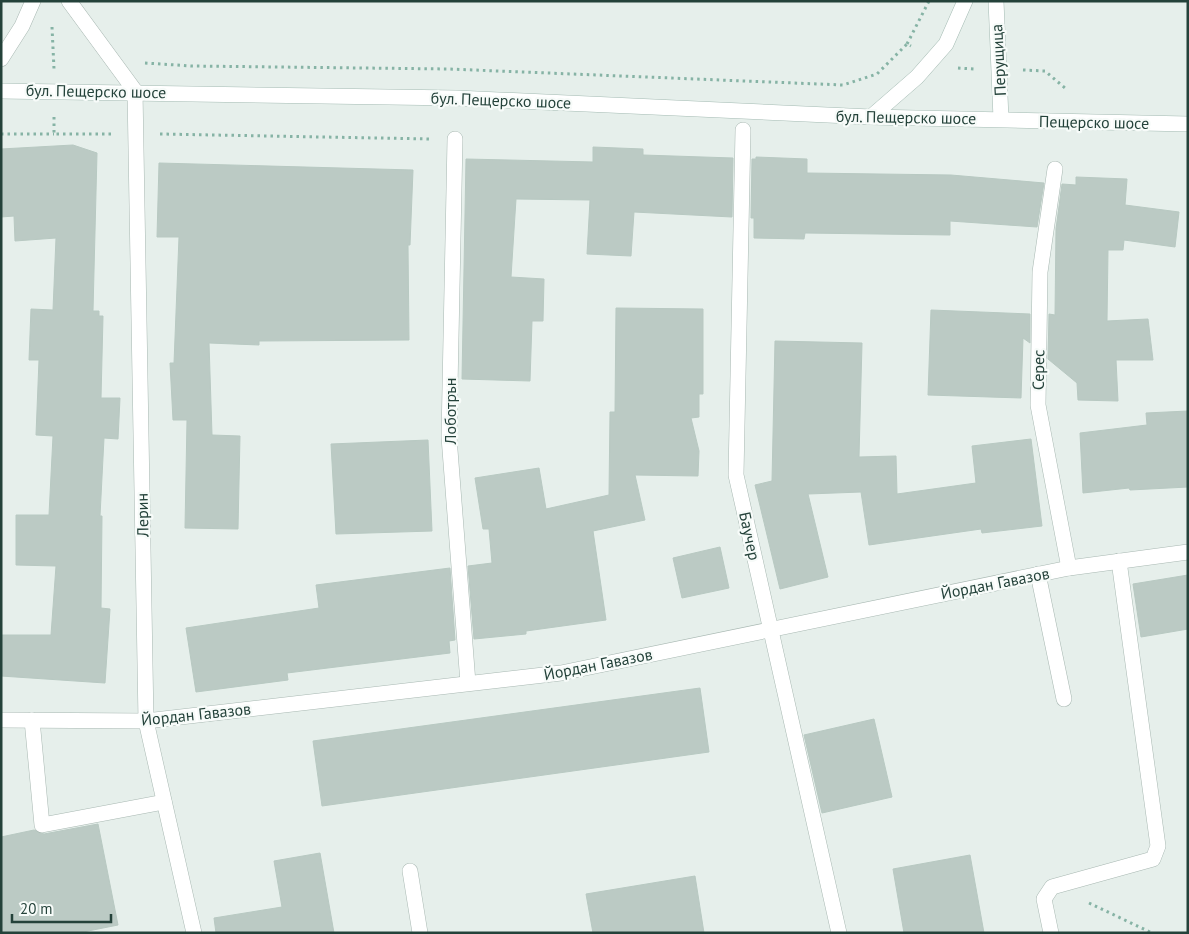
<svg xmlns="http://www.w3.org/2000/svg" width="1189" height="934" font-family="'PT Sans',sans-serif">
<rect width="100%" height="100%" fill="#e6efeb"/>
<g fill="#bbcac4" stroke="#b8c9c2">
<polygon points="73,145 97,153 93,311 99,311 99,316 103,316 101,398 120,398 118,439 104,438 100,516 102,516 101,608 110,609 105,683 1,676 1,635 51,635 56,566 16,565 16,515 49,515 53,436 36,435 39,360 29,360 31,309 53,310 56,238 15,241 14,216 1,217 1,149"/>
<polygon points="593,147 643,149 643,155 733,158 732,217 634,212 631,256 587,254 590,200 516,199 511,277 544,279 543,321 532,321 530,381 462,379 466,159 593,162"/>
<polygon points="756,157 807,159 807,173 951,175 1044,183 1037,227 950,221 950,235 805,233 804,239 754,238 754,218 751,218 752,159 756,159"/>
<polygon points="159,163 413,170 410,245 408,245 409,340 259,341 259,345 209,343 212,435 240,436 238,529 185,528 187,420 173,420 170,363 174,363 179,237 157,237"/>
<polygon points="1076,177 1127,179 1125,205 1179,212 1175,247 1124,240 1123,250 1108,250 1107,321 1148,319 1153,360 1116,360 1118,401 1078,400 1077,383 1048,359 1049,314 1055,315 1056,229 1062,184 1076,185"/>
<polygon points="616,308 703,309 703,394 699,394 699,417 691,418 699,451 698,476 635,475 645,520 593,531 606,620 526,631 526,634 474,639 468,566 492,563 489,529 483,529 475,478 539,468 546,509 609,495 610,412 615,412"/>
<polygon points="931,310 1030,314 1030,343 1023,338 1021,398 928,395"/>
<polygon points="775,341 862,343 859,457 896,456 897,494 976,483 972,446 1031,439 1042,526 982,533 981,529 869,545 861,492 808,494 828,577 780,589 755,485 772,481"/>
<polygon points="1188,411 1188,487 1130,490 1129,488 1083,493 1080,433 1147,425 1146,413"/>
<polygon points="428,440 432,531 336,534 331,444"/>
<polygon points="720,547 729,588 682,598 673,558"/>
<polygon points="450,568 455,640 449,641 450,653 287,673 288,680 196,692 186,628 319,608 316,585"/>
<polygon points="1188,575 1188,629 1141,637 1133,584"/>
<polygon points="700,688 709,752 322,806 313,741"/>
<polygon points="874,719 892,797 822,813 804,735"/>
<polygon points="98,824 118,925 78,933 1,933 1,837 34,830 44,834"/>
<polygon points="320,853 334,933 216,933 214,918 282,907 274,861"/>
<polygon points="970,855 984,933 904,933 893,869"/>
<polygon points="695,876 704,933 593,933 586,894"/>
</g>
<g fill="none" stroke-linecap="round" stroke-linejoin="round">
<defs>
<g id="lane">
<polyline points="69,1 135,91"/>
<polyline points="1,59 22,26 33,1"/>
<polyline points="1038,574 1064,699"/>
<polyline points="32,720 42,825 164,802"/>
<polyline points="410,871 420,933"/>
<polyline points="1051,933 1044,899 1052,887 1153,859 1158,846 1119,561"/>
</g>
<g id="street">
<polyline points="135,91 146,721 194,933"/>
<polyline points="743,130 736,475 839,933"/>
<polyline points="455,139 449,437 468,683"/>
<polyline points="1055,169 1040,272 1038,405 1069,568"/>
<polyline points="1,720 146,721 561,673 1069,568 1188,552"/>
</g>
<g id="secondary">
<polyline points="996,1 1001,119"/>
<polyline points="1,91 456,98 871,117 1188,124"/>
<polyline points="871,117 917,77 946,44 965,1"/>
</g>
</defs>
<use href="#lane" stroke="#a8b8b2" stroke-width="16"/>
<use href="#street" stroke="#a8b8b2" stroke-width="16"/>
<use href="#secondary" stroke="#a4bbb3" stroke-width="16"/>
<g stroke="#86b3a5" stroke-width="3" stroke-dasharray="2.5 4" stroke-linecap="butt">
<polyline points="52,27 54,69"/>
<polyline points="907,44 929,1"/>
<polyline points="145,63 192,66 449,69 843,85 877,74 907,44 911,46"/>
<polyline points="958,68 974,69"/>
<polyline points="1023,70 1045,71 1065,88"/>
<polyline points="54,117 54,134 111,134"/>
<polyline points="1,134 54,134"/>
<polyline points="160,134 431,139"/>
<polyline points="1089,903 1152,933"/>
</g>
<use href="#lane" stroke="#fff" stroke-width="15"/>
<use href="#street" stroke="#fff" stroke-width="15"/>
<use href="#secondary" stroke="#fff" stroke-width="15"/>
</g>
<g text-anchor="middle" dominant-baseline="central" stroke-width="4.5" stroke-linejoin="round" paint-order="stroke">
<g font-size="16" fill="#24423a" stroke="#f7fbf9">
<text transform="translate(998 60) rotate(-93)">Перущица</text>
<text transform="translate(96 91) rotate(1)">бул. Пещерско шосе</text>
<text transform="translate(501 100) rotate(2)">бул. Пещерско шосе</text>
<text transform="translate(906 117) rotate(1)">бул. Пещерско шосе</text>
<text transform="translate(1094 122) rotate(1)">Пещерско шосе</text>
<text transform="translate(1038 370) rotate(-89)">Серес</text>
<text transform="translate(450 411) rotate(-90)">Лоботрън</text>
<text transform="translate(142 515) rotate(-91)">Лерин</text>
<text transform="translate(750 536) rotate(78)">Баучер</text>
<text transform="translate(995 583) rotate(-11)">Йордан Гавазов</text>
<text transform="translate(598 664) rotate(-11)">Йордан Гавазов</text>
<text transform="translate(196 714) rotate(-6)">Йордан Гавазов</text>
</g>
</g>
<rect width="1189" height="934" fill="none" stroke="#24423a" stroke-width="5"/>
<path d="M12 914v8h99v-8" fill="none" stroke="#24423a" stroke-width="2.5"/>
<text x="20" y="914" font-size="15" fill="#24423a" stroke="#f7fbf9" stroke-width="4" paint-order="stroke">20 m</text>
</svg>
